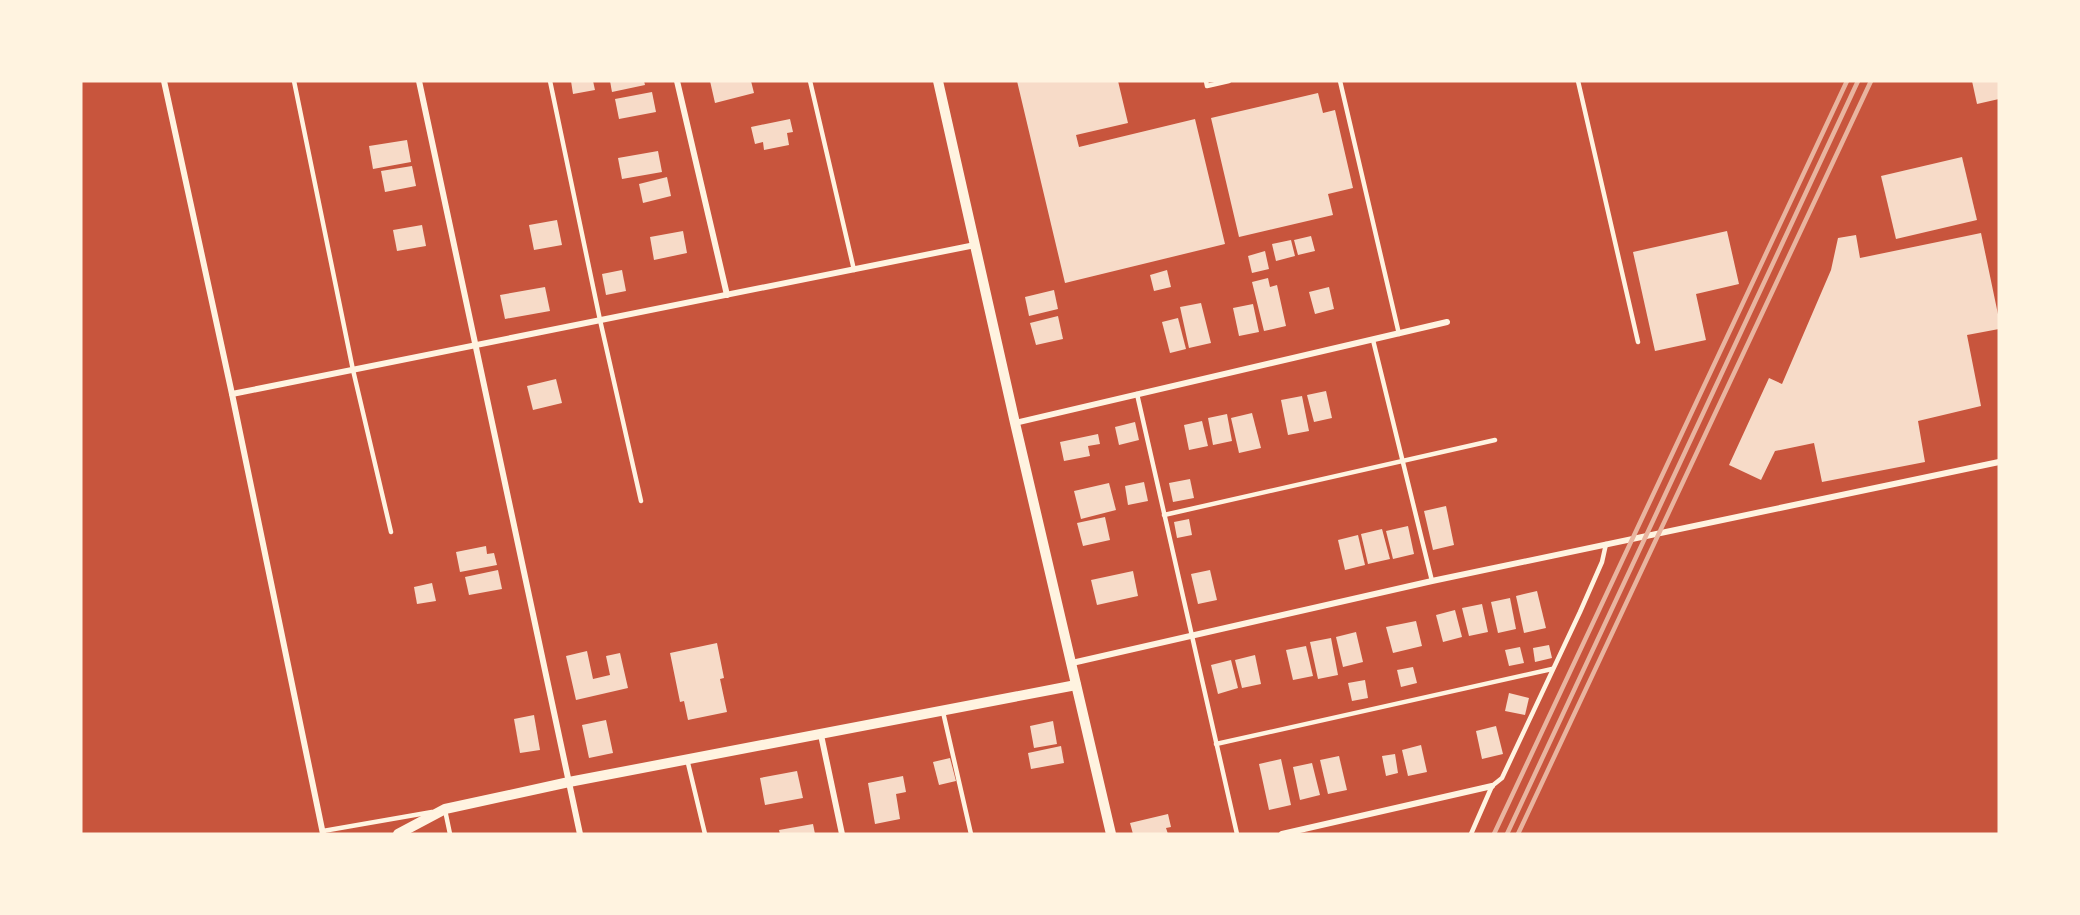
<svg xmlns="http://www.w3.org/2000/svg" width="2080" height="915" font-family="'Archivo Narrow',sans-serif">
<rect width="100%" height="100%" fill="#c8553d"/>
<g fill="#f7dbc8">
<polygon points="571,81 593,81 595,90 573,94"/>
<polygon points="610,81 644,81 645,85 612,92"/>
<polygon points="710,81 751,81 754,93 715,103"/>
<polygon points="1017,81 1118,81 1128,123 1076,135 1079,147 1195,119 1225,244 1065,283"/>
<polygon points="1972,81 1999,81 1999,99 1977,104"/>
<polygon points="652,92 656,112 619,119 615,99"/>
<polygon points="1318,93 1323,113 1335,110 1353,188 1328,194 1333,215 1239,237 1211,118"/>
<polygon points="790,119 793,132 787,133 789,145 764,150 763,142 755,144 751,127"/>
<polygon points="407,140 411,162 373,169 369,146"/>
<polygon points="658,151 662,172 622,179 618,158"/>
<polygon points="1962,157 1977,220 1896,239 1881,176"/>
<polygon points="412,166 416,186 385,192 381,171"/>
<polygon points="667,177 671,196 643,203 639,184"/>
<polygon points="557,220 562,245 534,250 529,225"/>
<polygon points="422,225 426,246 397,251 393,230"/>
<polygon points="683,231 687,253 654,260 650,237"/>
<polygon points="1727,231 1739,284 1696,294 1706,340 1655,351 1633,252"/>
<polygon points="1981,233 1999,319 1999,329 1967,335 1981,406 1918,421 1925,462 1822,482 1814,443 1775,451 1761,480 1729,465 1769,378 1782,384 1831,270 1838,238 1856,235 1860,258"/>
<polygon points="1311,236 1315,251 1298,255 1294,240"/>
<polygon points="1291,240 1295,256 1276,261 1272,244"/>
<polygon points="1265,251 1269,269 1252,273 1248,256"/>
<polygon points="622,270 626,291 606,295 602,274"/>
<polygon points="1167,270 1171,287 1154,291 1150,275"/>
<polygon points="1268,278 1270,287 1277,285 1286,326 1264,331 1252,282"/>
<polygon points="545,287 550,311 505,319 500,295"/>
<polygon points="1329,287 1334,309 1315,314 1309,292"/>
<polygon points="1054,290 1058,309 1029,316 1025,297"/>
<polygon points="1201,303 1211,343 1189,348 1180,307"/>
<polygon points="1253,304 1259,332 1239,336 1233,308"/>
<polygon points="1058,316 1063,339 1036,345 1030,323"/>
<polygon points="1178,318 1186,349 1170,353 1162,322"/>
<polygon points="556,379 562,403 533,410 527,386"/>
<polygon points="1326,391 1332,418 1314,422 1307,395"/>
<polygon points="1302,396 1309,431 1288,435 1281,400"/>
<polygon points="1252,413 1261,448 1239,453 1231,418"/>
<polygon points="1227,414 1232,441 1213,445 1208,418"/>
<polygon points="1202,421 1208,446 1189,450 1184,425"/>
<polygon points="1135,422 1139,440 1119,445 1115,427"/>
<polygon points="1098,434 1100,444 1088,446 1090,456 1064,461 1060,442"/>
<polygon points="1190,479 1194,498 1173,502 1169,483"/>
<polygon points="1144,482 1148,501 1128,505 1125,486"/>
<polygon points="1109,483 1116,510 1081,519 1074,491"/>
<polygon points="1446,506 1454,545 1433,550 1424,511"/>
<polygon points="1105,517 1110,540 1083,546 1077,523"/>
<polygon points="1189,519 1192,535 1177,538 1174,522"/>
<polygon points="1408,526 1414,554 1393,559 1386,531"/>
<polygon points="1382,529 1390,559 1368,564 1361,534"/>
<polygon points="1358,535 1365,565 1345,570 1338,540"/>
<polygon points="486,546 487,554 494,553 497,565 460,572 456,552"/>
<polygon points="498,570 502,589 469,595 465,577"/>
<polygon points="1210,570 1217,600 1198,604 1191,574"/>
<polygon points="1133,571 1138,596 1097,605 1091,580"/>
<polygon points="432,583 436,601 417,604 414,587"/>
<polygon points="1537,591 1546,628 1524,633 1516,596"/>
<polygon points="1510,598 1516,629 1498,633 1491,602"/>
<polygon points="1482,604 1488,632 1469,636 1462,608"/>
<polygon points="1455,610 1462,637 1443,642 1436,615"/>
<polygon points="1416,621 1422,646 1393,653 1386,627"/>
<polygon points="1356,632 1363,662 1343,667 1336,637"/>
<polygon points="1331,638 1338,675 1318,679 1310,642"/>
<polygon points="717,643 724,678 720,679 727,712 688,720 684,701 680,702 670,653"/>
<polygon points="1549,645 1552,658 1535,662 1533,648"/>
<polygon points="1306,646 1313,676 1293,680 1286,650"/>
<polygon points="1520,647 1524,663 1509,666 1505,650"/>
<polygon points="587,651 593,679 610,675 606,656 620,653 628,688 576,700 566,656"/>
<polygon points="1255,655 1261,684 1242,688 1235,660"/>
<polygon points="1231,660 1238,688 1218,694 1211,665"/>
<polygon points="1413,667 1417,683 1401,687 1397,670"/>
<polygon points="1365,680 1368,698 1352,701 1348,683"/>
<polygon points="1509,693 1529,698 1525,715 1505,711"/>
<polygon points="534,715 540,750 520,753 514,719"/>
<polygon points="606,720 613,753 589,758 582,725"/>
<polygon points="1053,721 1057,744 1034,748 1030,726"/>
<polygon points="1496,726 1503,754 1482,759 1476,731"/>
<polygon points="1421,745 1427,772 1408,776 1402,750"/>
<polygon points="1061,746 1064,763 1031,769 1028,753"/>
<polygon points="1395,754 1398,773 1386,776 1382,756"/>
<polygon points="1339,756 1347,790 1328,794 1320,760"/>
<polygon points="950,758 956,781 939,785 933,762"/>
<polygon points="1281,759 1291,805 1269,810 1259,764"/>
<polygon points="1312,763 1320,795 1300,800 1293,767"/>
<polygon points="797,771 803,798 765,805 760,778"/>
<polygon points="903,776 906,792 896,794 900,819 875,824 868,783"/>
<polygon points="1168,814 1171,827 1166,828 1168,834 1133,834 1130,823"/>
<polygon points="813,824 815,834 780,834 779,830"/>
</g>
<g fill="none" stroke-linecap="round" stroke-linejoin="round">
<g stroke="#fff3e0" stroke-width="4.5">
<polyline points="294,81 353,370 391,532"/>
<polyline points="550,81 600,320 641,501"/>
<polyline points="810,81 854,270"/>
<polyline points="1206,81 1207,86 1229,81"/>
<polyline points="1340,81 1399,334"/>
<polyline points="1578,81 1638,342"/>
<polyline points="1373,340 1432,581"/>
<polyline points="1137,394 1237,834"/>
<polyline points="1164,515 1495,440"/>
<polyline points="943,712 971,834"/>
<polyline points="1216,744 1552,669"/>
<polyline points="687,759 705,834"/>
<polyline points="445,810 450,834"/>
<polyline points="323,831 432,812"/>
<polyline points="1471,834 1492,786 1502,778 1580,612 1602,562 1606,544"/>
</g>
<g stroke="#fff3e0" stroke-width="6">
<polyline points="164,81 232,394 323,834"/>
<polyline points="419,81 580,834"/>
<polyline points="677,81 727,295"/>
<polyline points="232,394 975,245"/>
<polyline points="1015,423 1447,322"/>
<polyline points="1072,663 1432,581 1999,462"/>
<polyline points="821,735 842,834"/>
<polyline points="1282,834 1492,786"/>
</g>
<g stroke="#fff3e0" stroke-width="10">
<polyline points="938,81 1015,423 1111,834"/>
<polyline points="398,834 445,809 569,782 1076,685"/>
</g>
<g stroke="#e9b49f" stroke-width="4.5">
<polyline points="1494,834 1847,81"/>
<polyline points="1507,834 1858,81"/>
<polyline points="1518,834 1871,81"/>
</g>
</g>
<rect width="2080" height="915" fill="none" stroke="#fff3e0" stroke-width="165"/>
</svg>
